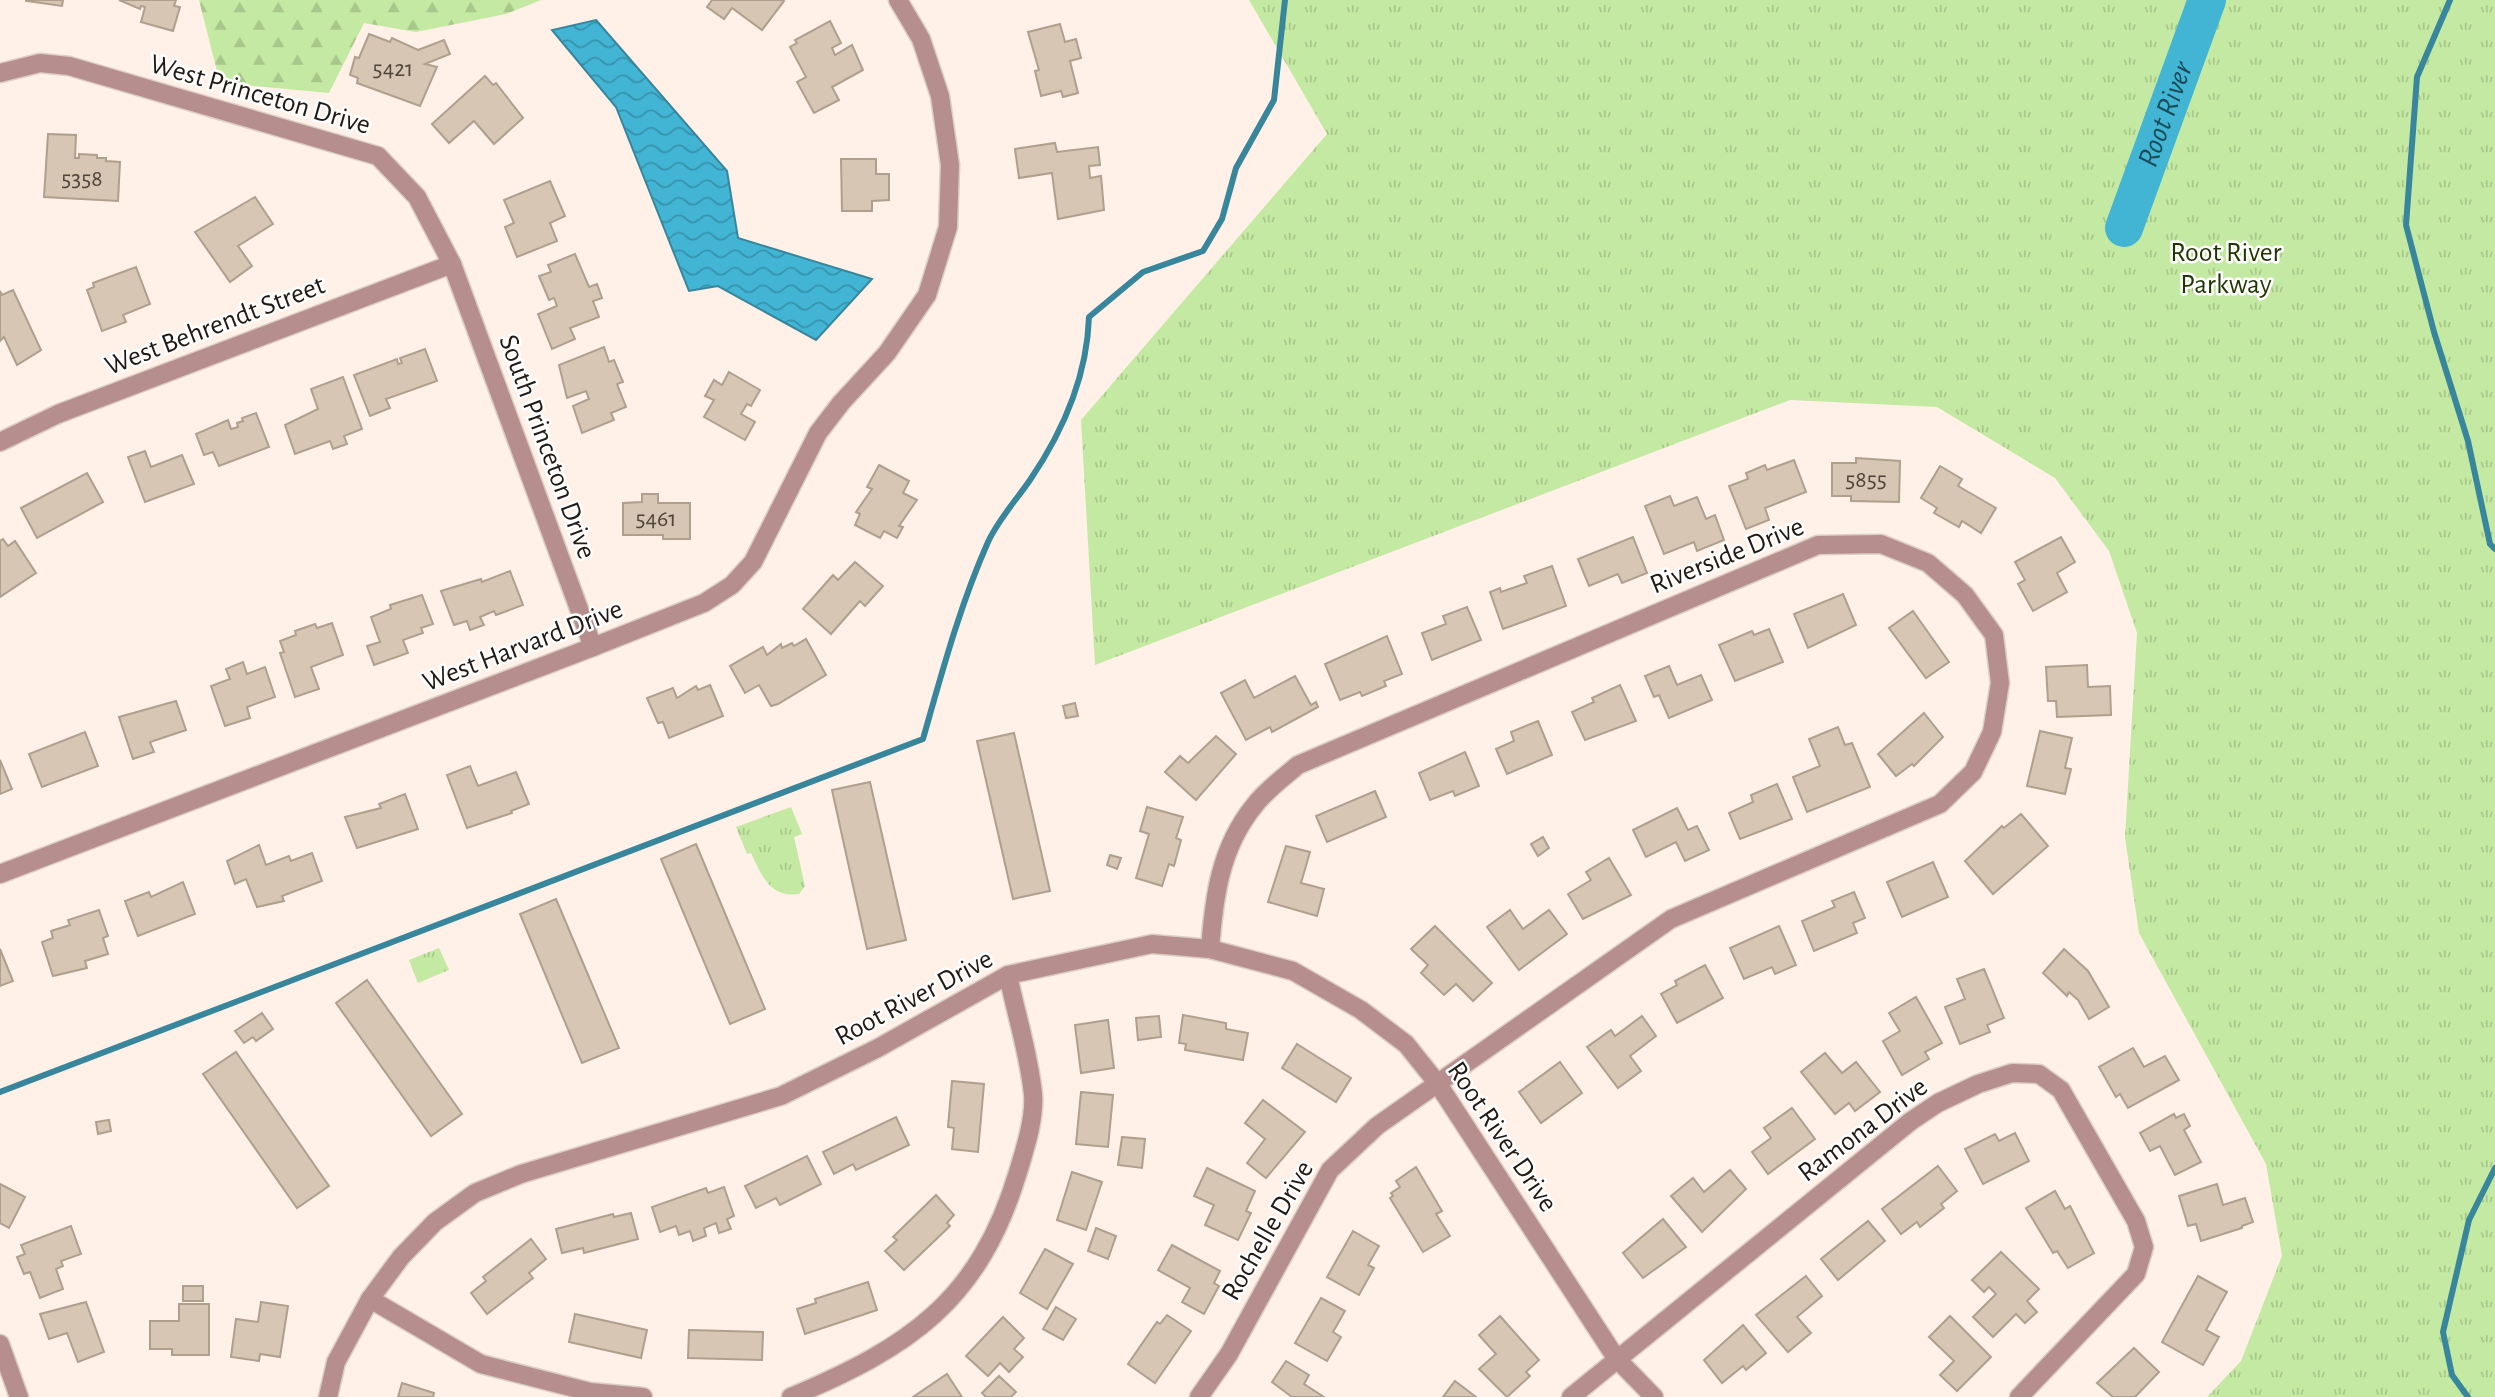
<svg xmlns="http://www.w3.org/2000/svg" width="2495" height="1397" font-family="'Alegreya Sans',sans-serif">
<defs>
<pattern id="forest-firs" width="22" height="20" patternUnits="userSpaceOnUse" patternTransform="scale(1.75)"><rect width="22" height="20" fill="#c4e9a2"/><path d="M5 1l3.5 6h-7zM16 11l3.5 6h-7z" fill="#a8c78b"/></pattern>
<pattern id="park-tufts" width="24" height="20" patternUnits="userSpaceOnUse" patternTransform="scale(1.75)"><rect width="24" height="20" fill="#c4e9a2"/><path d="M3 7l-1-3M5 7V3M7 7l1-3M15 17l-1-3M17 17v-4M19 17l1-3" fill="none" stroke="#a8c78b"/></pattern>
<pattern id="water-waves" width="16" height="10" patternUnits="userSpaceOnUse" patternTransform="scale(1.75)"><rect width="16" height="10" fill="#42b5d5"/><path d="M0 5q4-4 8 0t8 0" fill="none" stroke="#3792ac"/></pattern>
</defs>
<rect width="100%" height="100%" fill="#fff0e8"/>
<polygon fill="url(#forest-firs)" points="199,0 541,0 506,14 416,32 364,23 329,93 220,83"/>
<g fill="url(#park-tufts)">
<polygon points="1249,0 2495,0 2495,1397 2207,1397 2241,1361 2282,1256 2266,1164 2139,933 2125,837 2137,633 2109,551 2055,478 1937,407 1790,400 1095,665 1081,420 1327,134"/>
<path d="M 791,807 L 802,834 L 794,837 L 805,886 L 799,894 C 770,898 762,876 751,853 L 747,854 L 736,827 Z"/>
<polygon points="439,948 449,970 418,983 409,960"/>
</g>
<polygon fill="url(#water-waves)" stroke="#38869b" stroke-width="2" points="596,20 727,171 738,238 872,279 816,340 718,286 689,291 616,107 552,30"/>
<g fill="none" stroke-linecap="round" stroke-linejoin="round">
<g stroke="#38869b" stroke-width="6">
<polyline points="2450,0 2417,77 2406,225 2434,332 2468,441 2490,544 2495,549"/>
<path d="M 0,1092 L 923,739 C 942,672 960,605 988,542 C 998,520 1017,499 1030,480 C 1064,430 1087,377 1089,317 L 1143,272 L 1203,251 L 1222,219 L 1236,168 L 1274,100 L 1285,0"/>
<polyline points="2468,1397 2452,1375 2443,1332 2469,1220 2495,1168"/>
</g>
<path stroke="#42b5d5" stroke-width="38" id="s1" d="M 2124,228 L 2207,0"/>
</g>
<g fill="#d7c6b3" stroke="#af9f8d" stroke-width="2">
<polygon points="63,0 62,6 26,1 26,0"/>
<polygon points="119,0 176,0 174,6 180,7 173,31 141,22 145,7 141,6 140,9"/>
<polygon points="712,0 783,0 784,1 762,30 732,8 724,19 707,7"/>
<polygon points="830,21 841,43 832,48 835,55 852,45 863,70 832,87 839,100 814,113 797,82 806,77 790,47 797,43 795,40"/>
<polygon points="1060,24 1065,42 1076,39 1081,58 1070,61 1078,93 1063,97 1061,91 1041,96 1035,71 1039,70 1028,32"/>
<polygon points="369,34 390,42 392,38 418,50 444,40 450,54 425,64 437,67 420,106 357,83 358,78 350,75 355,57 359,58"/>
<polygon points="485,76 493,85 496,83 523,118 494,144 474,121 449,143 432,124"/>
<polygon points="48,134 76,135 75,158 79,158 79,154 97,155 97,158 106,158 106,161 120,162 118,201 44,197"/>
<polygon points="1055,143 1057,152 1098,147 1100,165 1089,166 1090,178 1101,176 1104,210 1058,219 1052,173 1019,178 1015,149"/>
<polygon points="841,159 876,159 876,174 889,174 889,200 872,201 872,211 842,211"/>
<polygon points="550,181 565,216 550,223 557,241 517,257 505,227 514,223 504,200"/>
<polygon points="255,197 273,224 238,246 252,266 230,282 195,232"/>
<polygon points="575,254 589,287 597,284 602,298 593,301 599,317 570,328 575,339 552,349 538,314 557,306 554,298 549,300 539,276 551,272 548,265"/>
<polygon points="136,267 150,304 123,315 126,322 102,331 87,290 94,287 93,283"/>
<polygon points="13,290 41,350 17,365 4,337 0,341 0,291 2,295"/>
<polygon points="604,347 609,362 614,360 623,382 617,384 626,407 611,413 614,420 582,433 573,406 589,399 586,391 567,398 559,365"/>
<polygon points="425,349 437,381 386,399 390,408 370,416 354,375 397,359 398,364 402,363 400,358"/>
<polygon points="729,372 760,390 751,406 747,404 741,414 755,422 745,440 704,417 714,400 705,396 714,380 722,385"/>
<polygon points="343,377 362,429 344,436 347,444 333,449 330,441 295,454 285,425 318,409 311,389"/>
<polygon points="256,413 269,447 219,466 213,452 204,455 196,434 228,420 231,429 238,427 237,423 243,421 242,418"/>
<polygon points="145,451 151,467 182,455 194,484 145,502 128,457"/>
<polygon points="1856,458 1900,461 1899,502 1851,501 1851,496 1832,496 1832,463 1856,463"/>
<polygon points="1794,460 1806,492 1765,508 1769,520 1746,529 1729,486 1748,479 1746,473 1765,465 1767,470"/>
<polygon points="879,465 909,481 903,493 917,500 899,526 903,527 897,538 884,531 880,538 855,525 860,514 856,512 872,489 867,487"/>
<polygon points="1940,466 1962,479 1958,486 1996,508 1981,533 1962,521 1959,527 1934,513 1937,508 1921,498"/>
<polygon points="87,473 103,502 37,538 21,508"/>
<polygon points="642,494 658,494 658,503 690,503 690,539 663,539 663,535 623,535 623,503 642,502"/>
<polygon points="1670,496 1674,506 1697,497 1706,519 1715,515 1724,540 1697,551 1694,542 1664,554 1645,506"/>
<polygon points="1633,537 1647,573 1622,583 1618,574 1589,586 1578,559"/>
<polygon points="2061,537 2075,562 2057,573 2067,592 2033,611 2018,584 2025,580 2015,562"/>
<polygon points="3,539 8,546 15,541 36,573 0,597 0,541"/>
<polygon points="855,562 883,586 865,606 860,601 831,634 803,609 833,575 838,580"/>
<polygon points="1552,566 1566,606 1503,629 1490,592 1500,588 1501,592 1527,583 1524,576"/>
<polygon points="510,571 523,605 496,615 494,611 480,617 484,625 470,630 467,621 454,625 441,591 481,579 482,582"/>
<polygon points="1843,594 1856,625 1808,648 1794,614"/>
<polygon points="422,595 433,624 421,628 423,633 403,640 408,653 374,665 367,646 380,642 371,617 391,609 390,605"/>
<polygon points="1467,607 1481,640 1432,660 1422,633 1446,624 1443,616"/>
<polygon points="1913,611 1949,662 1926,678 1889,628"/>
<polygon points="332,623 343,655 311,667 319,689 295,697 280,653 284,652 280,641 296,635 295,631 315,624 317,628"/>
<polygon points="1769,629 1783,662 1735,681 1719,645 1752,631 1754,635"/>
<polygon points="1387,636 1402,674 1384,681 1386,686 1362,696 1360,692 1340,700 1325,664"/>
<polygon points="806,639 826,675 778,704 771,706 759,685 745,693 730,666 763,647 767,655 781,644 782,648 792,643 794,646"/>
<polygon points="243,662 247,674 265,667 275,697 247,707 250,718 225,726 211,686 230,679 226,669"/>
<polygon points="2087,665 2088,687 2110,686 2111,715 2057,717 2056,701 2048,701 2046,667"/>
<polygon points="1669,666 1677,685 1701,675 1712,700 1669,718 1659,695 1654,697 1645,676"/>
<polygon points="1295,676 1311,705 1316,702 1318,707 1272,732 1270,727 1246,740 1221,693 1245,680 1254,698"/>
<polygon points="710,685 723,716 669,738 663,722 658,723 647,698 673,688 677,698 696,686 698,690"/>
<polygon points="1620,685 1636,721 1585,740 1572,712 1594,702 1592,698"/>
<polygon points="176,701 186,730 150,742 154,752 133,759 119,717"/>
<polygon points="1075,703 1078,716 1066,718 1063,706"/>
<polygon points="1924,713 1943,737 1914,766 1912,764 1896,776 1878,754"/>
<polygon points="1538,721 1552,755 1507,774 1496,749 1514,741 1511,732"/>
<polygon points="1838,727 1845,745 1852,743 1870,787 1807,812 1793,777 1820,766 1809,739"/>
<polygon points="2040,731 2072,738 2065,768 2071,769 2065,794 2027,786"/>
<polygon points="85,732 98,766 42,787 29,754"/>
<polygon points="1014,733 1050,891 1013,899 977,741"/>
<polygon points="1216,736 1236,754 1196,800 1165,772 1180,756 1188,763"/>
<polygon points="1465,752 1479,786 1455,796 1453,791 1430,800 1419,773"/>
<polygon points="0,760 12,789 0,794"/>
<polygon points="470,766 478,786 516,772 529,804 511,811 512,813 467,828 447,775"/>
<polygon points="870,782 906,940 867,949 832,790"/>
<polygon points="1777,784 1792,819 1740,839 1729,813 1753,802 1751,795"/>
<polygon points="1375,791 1386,817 1327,842 1316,816"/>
<polygon points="405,794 418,829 357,848 345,817 381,808 379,804"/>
<polygon points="1147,807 1183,817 1176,838 1181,840 1174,866 1169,864 1162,886 1136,878 1149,834 1140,831"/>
<polygon points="1677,808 1688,830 1697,826 1709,850 1685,861 1676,842 1646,857 1633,830"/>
<polygon points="2021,814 2048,846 1993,894 1965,861 2002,826 2004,828"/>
<polygon points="1543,837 1549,848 1538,856 1531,844"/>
<polygon points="696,844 765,1009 730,1024 661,859"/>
<polygon points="259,845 266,865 289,856 291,861 312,853 322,881 282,896 284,901 257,907 246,879 235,884 227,861"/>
<polygon points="1286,846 1310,852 1301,883 1324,889 1317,916 1268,902"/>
<polygon points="1110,855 1121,858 1117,869 1107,865"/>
<polygon points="1609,858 1631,895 1583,919 1568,894 1591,880 1586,872"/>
<polygon points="1933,862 1948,897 1902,917 1887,882"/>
<polygon points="183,882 195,914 138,936 125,901 149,892 151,897"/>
<polygon points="1854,892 1865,918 1853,923 1857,933 1814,951 1802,921 1835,907 1832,901"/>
<polygon points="556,899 619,1048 582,1063 520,914"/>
<polygon points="99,910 108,936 103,938 108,954 85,961 87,968 53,976 42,942 53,938 51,931 70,925 68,920"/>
<polygon points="1510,910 1523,929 1549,910 1567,934 1519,970 1487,927"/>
<polygon points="1435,926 1492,983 1473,1001 1456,984 1444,995 1421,973 1428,965 1411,949"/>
<polygon points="1779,926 1796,965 1775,974 1772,967 1744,979 1730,948"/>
<polygon points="0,949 13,981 0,986"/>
<polygon points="2064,949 2088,971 2109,1007 2089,1019 2078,1000 2069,992 2067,996 2043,973"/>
<polygon points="1705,965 1723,998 1677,1023 1661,994 1677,985 1675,981"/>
<polygon points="1984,969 2004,1018 1987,1025 1990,1032 1960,1044 1945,1007 1965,999 1957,979"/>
<polygon points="367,980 462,1114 431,1136 336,1003"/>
<polygon points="1916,997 1942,1043 1925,1052 1929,1059 1902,1075 1883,1041 1900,1031 1889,1013"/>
<polygon points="262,1013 273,1029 256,1041 253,1037 244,1043 235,1031"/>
<polygon points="1183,1015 1226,1023 1226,1029 1248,1033 1243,1060 1185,1050 1186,1044 1179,1043"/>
<polygon points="1159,1016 1161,1037 1138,1040 1136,1018"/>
<polygon points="1642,1016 1656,1036 1630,1056 1641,1071 1618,1088 1587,1047 1611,1030 1615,1036"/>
<polygon points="1108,1020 1114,1068 1081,1073 1075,1025"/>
<polygon points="1297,1044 1351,1078 1336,1102 1282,1068"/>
<polygon points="2133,1048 2144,1067 2165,1056 2179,1080 2128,1108 2120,1094 2116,1097 2099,1067"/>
<polygon points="236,1052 329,1186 297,1208 203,1074"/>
<polygon points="1825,1053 1842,1073 1856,1062 1880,1092 1855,1111 1849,1103 1835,1114 1801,1072"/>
<polygon points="1560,1062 1582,1093 1541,1123 1519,1092"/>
<polygon points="952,1081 984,1084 978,1152 952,1149 954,1128 948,1127"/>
<polygon points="1081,1092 1113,1095 1108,1147 1076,1144"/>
<polygon points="1263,1100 1305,1132 1266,1178 1247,1163 1265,1139 1245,1123"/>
<polygon points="1792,1108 1815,1139 1768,1174 1752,1152 1771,1138 1764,1128"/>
<polygon points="2174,1114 2176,1118 2184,1114 2190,1126 2184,1130 2201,1162 2175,1175 2160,1146 2150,1151 2140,1133"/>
<polygon points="896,1117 909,1145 856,1170 853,1164 834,1174 823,1152"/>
<polygon points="109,1120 111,1131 98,1134 96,1122"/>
<polygon points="2015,1133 2029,1161 1983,1184 1965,1149 1995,1134 1999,1141"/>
<polygon points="1122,1137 1145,1139 1142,1168 1118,1165"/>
<polygon points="807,1156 821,1184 780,1205 776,1198 756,1208 745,1186"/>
<polygon points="1938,1166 1957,1191 1941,1204 1944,1208 1920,1227 1917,1222 1901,1234 1882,1209"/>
<polygon points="1416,1167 1442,1211 1436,1214 1450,1236 1423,1252 1390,1198 1393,1196 1391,1193 1400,1187 1396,1181"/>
<polygon points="1207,1168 1255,1191 1246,1211 1251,1213 1238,1240 1205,1225 1214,1205 1194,1196"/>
<polygon points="1730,1170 1746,1189 1702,1232 1671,1196 1693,1178 1704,1192"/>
<polygon points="1072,1172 1102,1182 1086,1230 1057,1220"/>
<polygon points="0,1184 25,1197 9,1228 0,1223"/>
<polygon points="2217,1184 2223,1205 2245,1198 2253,1222 2242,1226 2242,1228 2201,1241 2196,1224 2188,1226 2179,1196"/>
<polygon points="724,1187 734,1216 727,1219 731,1229 719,1233 716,1223 704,1228 706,1236 693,1241 690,1231 679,1235 676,1226 660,1232 652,1207 706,1188 708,1193"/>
<polygon points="2055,1191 2065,1209 2070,1206 2094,1253 2068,1268 2057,1251 2053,1253 2026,1208"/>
<polygon points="936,1195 954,1215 947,1223 950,1226 904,1270 885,1251 897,1240 893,1237"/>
<polygon points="631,1213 638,1239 584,1253 583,1248 562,1253 556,1229 613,1214 614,1217"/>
<polygon points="1663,1219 1686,1247 1643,1278 1623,1253"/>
<polygon points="1868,1221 1885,1241 1838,1280 1821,1259"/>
<polygon points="71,1226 81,1254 61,1261 63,1266 56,1269 63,1289 40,1298 30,1272 24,1274 17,1257 25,1254 21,1245"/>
<polygon points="1096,1228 1116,1236 1108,1259 1088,1251"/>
<polygon points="1353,1231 1379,1246 1368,1265 1374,1268 1359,1295 1327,1277"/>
<polygon points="531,1239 546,1259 529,1273 533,1278 487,1314 471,1293 486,1281 483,1277"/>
<polygon points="1172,1245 1220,1271 1214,1283 1219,1286 1204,1314 1182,1302 1190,1288 1158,1270"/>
<polygon points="1045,1249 1073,1264 1047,1309 1020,1293"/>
<polygon points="2001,1252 2039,1289 2027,1301 2037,1312 2025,1323 2016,1314 1993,1337 1973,1317 1996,1294 1989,1287 1984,1292 1972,1280"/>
<polygon points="1806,1276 1822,1296 1797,1317 1811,1333 1788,1352 1756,1315"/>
<polygon points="2198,1276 2227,1292 2206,1330 2219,1337 2203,1365 2162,1342"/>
<polygon points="868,1282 877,1310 805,1334 797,1309 816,1303 815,1299"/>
<rect x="183" y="1286" width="20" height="15"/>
<polygon points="1321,1298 1345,1311 1333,1332 1341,1337 1327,1361 1295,1343"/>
<polygon points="86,1302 104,1352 78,1362 67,1333 49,1339 40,1314"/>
<polygon points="261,1302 288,1306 280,1357 260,1354 259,1361 231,1357 236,1319 258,1322"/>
<polygon points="179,1304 209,1304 209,1355 172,1355 172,1349 150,1349 150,1321 179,1321"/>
<polygon points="1056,1307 1076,1319 1063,1340 1043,1329"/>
<polygon points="575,1314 647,1330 641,1358 569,1342"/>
<polygon points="1167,1315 1191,1331 1155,1383 1128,1364 1157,1322 1160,1324"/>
<polygon points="1500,1316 1539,1360 1526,1372 1530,1376 1507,1397 1479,1369 1496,1354 1479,1335"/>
<polygon points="1950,1316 1991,1357 1957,1391 1940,1375 1954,1361 1929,1337"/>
<polygon points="1003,1317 1024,1338 1014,1349 1023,1357 1009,1372 1000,1363 988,1376 966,1356"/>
<polygon points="1743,1325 1766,1353 1746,1370 1743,1366 1722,1383 1704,1360"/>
<polygon points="689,1330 763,1332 762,1360 688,1358"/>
<polygon points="2134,1348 2159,1372 2135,1397 2113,1397 2097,1383"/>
<polygon points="1286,1361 1309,1375 1304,1384 1324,1397 1292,1397 1272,1382"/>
<polygon points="947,1374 962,1397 913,1397"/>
<polygon points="999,1376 1016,1392 1011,1397 986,1397 982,1393"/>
<polygon points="1455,1381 1476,1397 1443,1397"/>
<polygon points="402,1383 434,1393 433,1397 398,1397"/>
</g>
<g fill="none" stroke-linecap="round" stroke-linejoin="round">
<defs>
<g id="minor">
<polyline points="0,73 40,63 69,66 378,156 417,197 452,264 593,647"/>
<polyline points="0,442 58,414 452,264"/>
<polyline points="0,874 593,647 704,603 732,585 753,562 818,433 841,403 887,353 927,295 948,227 950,165 940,96 921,39 898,0"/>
<polyline points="370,1299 481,1364 590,1392 643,1397"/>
<polyline points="0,1344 19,1397"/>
<polyline points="328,1397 336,1362 370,1299 401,1257 435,1222 475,1193 521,1174 781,1096 878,1048 1008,975 1152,944 1210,949 1293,971 1361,1010 1406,1044 1438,1084 1616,1358 1654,1397"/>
<path d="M 791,1397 C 909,1347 979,1302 1018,1172 C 1025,1149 1035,1118 1033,1094 C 1029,1054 1016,1014 1008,975"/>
<path d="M 1199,1397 L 1229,1354 L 1330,1170 L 1377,1126 L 1671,919 L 1940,804 L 1973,772 L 1992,732 L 2000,683 L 1994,635 L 1965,595 L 1928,563 L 1881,544 L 1818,545 L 1298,765 C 1283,778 1266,790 1254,806 C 1220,848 1214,897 1210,949"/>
<polyline points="1571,1397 1911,1121 1938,1103 1978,1084 2012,1073 2039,1074 2061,1090 2136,1221 2144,1247 2136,1274 2019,1397"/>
</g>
</defs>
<use href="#minor" stroke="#dbcec6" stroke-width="21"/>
<use href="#minor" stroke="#b78e8e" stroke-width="18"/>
</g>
<g text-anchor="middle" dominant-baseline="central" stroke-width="5" stroke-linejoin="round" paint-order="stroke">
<g font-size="24" fill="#4e443c">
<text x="393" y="69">5421</text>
<text x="82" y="179">5358</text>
<text x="1866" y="480">5855</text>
<text x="656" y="519">5461</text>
</g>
<g font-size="28" fill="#211914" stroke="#fff">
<text transform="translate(260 95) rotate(16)">West Princeton Drive</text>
<text transform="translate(215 326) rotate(-21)">West Behrendt Street</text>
<text transform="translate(547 447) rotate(70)">South Princeton Drive</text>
<text transform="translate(1727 556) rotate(-22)">Riverside Drive</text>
<text transform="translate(523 646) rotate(-21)">West Harvard Drive</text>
<text transform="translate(914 998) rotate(-28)">Root River Drive</text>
<text transform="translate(1863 1130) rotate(-37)">Ramona Drive</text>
<text transform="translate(1502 1137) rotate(56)">Root River Drive</text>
<text transform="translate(1268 1231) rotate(-60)">Rochelle Drive</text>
</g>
<g font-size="28" fill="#1f3600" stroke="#fff">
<text x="2226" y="253">Root River<tspan x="2226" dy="32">Parkway</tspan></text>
</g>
<g font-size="30" font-style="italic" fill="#1a4b58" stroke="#fff">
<text stroke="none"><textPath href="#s1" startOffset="121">Root River</textPath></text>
</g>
</g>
</svg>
